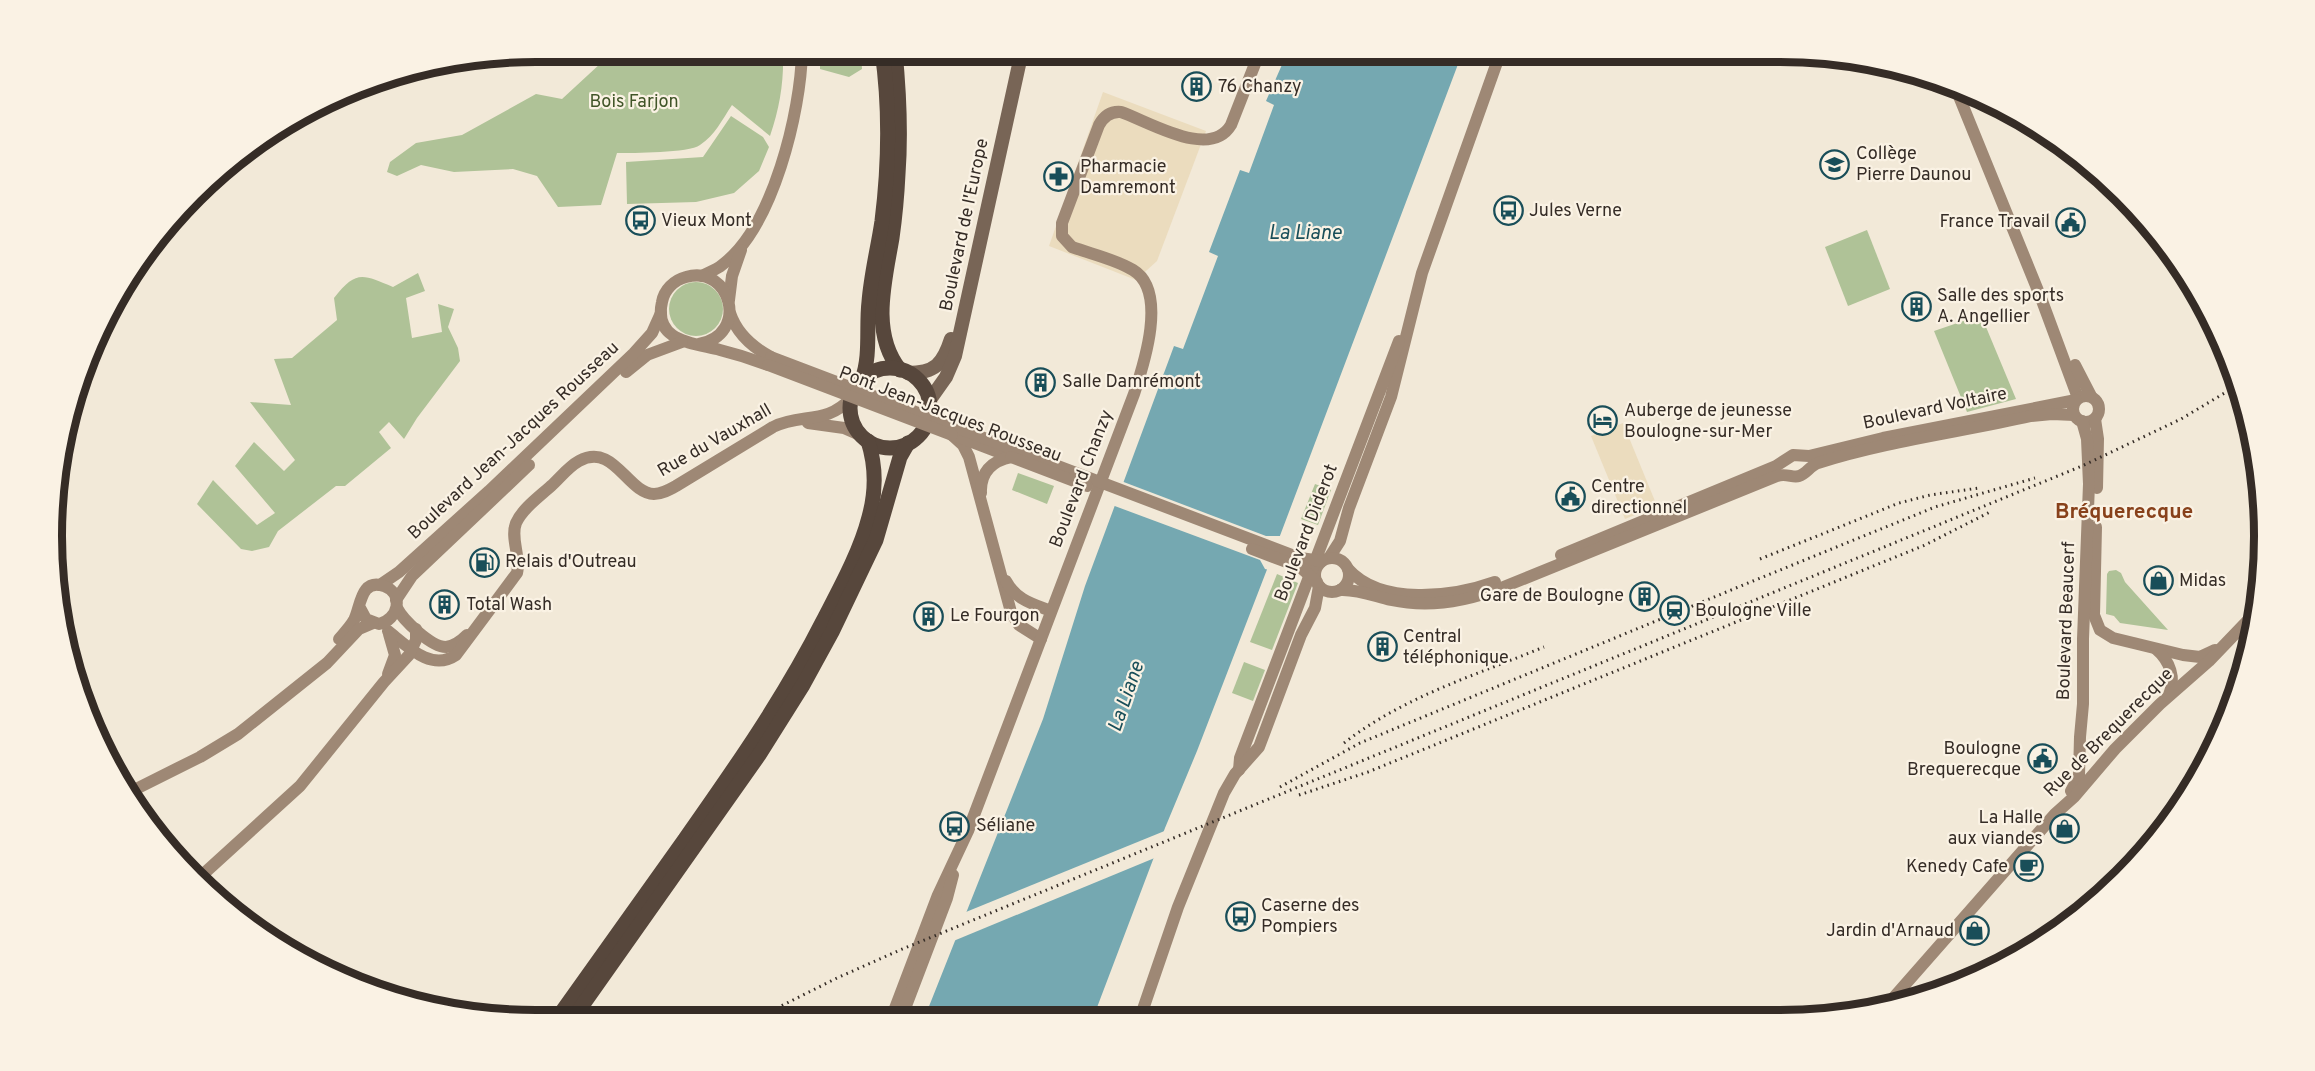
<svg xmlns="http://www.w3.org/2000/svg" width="2315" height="1071" font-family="Overpass,sans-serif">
<rect width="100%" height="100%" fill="#f2e9d8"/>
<g fill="#afc297">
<path d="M 614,51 L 783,51 C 784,81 780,107 770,136 L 732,105 C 722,120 715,135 700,145 C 689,153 633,153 617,153 L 601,205 L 558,207 L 537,176 L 513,169 L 454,172 L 421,165 L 397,176 L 387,172 L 390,162 L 416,143 L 462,135 L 536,94 L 562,99 Z"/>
<polygon points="820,51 861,51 862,69 849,77 820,69"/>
<polygon points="731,116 763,137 769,147 759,171 734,193 696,202 627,204 626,162 703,157"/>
<polygon points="1867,230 1890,289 1848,306 1825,247"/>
<path d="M 418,273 L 425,291 L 406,298 L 412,338 L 442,332 L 438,304 L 454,309 L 448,327 L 458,348 L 460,361 L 417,418 L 404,439 L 389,422 L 379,432 L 391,448 L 345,486 L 336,486 L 278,531 L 269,547 L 252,551 L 241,549 L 197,504 L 213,480 L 257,525 L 275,513 L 235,466 L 254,442 L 284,471 L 295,460 L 250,402 L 291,405 L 274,359 L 292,358 L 337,320 L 334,298 C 356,270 362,274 393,287 Z"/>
<circle cx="696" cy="309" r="27"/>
<polygon points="1981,315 2016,399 1967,412 1934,331"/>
<polygon points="1018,473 1054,486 1047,504 1012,490"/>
<polygon points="1315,484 1331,490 1318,525 1301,519"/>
<polygon points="2116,570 2121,573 2125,582 2168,630 2120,623 2114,616 2106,614 2107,574 2109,571"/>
<polygon points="1277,574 1298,583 1272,650 1250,642"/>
<polygon points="1244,662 1265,670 1253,701 1232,693"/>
</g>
<g fill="#ebdcbe">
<polygon points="1103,92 1206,131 1157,261 1136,280 1049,246"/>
<polygon points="1623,423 1657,506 1625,519 1591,436"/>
</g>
<polygon fill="#75a8b1" points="1288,51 1463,51 1278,541 1197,751 1165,828 1093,1018 924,1019 1043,719 1085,586 1174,346 1183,349 1218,256 1209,252 1240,170 1249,173 1274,105 1266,101"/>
<g fill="#f2e9d8">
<polygon points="1121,481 1266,536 1283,536 1269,570 1265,569 1260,560 1112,505"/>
<polygon points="1167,830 1157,857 951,942 961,914"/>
</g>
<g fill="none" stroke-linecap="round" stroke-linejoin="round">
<g stroke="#9e8875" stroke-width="12">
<polyline points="1954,84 2041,298 2078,398"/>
<path d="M 702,276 C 709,272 716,270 722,265 C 773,228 801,111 802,51"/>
<polyline points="729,300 732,276 741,250"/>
<path d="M 730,313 C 737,334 752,347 771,357"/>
<path d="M 699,344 C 750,335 731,264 686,277 C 674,280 664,290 662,302 C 653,342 694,343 720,350 C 736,354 752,359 768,365"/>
<polyline points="2075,365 2091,396"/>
<polyline points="626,372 647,355 682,342"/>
<circle cx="2086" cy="409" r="13"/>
<polyline points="2095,419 2098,439 2097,488"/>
<polyline points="808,423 844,428 860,435"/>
<polyline points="952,435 963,445 969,457 1011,612 1019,625 1041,639"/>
<polyline points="956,436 1011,457"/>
<path d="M 981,493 C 980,473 991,461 1011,457"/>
<polyline points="2096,527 2094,615 2100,630 2113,638 2183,655 2200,657 2215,650"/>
<polyline points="1561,555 1776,466 1793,455 1809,456 1883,438 2076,400"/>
<polyline points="1329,558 1340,541 1349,508 1391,397 1422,273 1501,51"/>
<circle cx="1332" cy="575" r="17"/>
<path d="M 1348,569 C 1381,606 1453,597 1495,582"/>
<path d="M 1006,581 C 1016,600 1033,604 1051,611"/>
<polyline points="380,585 399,572 489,491 634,353 652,333 661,313"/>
<path d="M 1340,590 C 1358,589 1374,596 1391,600 C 1429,608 1465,602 1501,588 L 1777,476 C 1786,473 1793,478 1799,476 C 1806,474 1810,466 1818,463 C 1887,441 1961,432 2031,416 L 2052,414 L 2074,415"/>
<polyline points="396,600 412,576 529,465"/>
<path d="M 397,608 C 403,620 431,647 446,647 C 455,646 461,641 467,635"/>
<path d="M 388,631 C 407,646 431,672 456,655 L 517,573 C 521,557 510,538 516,523 C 522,509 540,496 551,486 C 560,478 568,467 579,461 C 614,442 627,493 654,494 C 662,494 669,490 676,486 L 773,427 C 801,413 827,425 851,398"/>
<path d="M 339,639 C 344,633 350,627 354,620 C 361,607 360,578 384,586 C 405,594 398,620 379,624 L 366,619 L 359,606"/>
<path d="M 2156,649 C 2170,661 2176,678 2169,695"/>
<polyline points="388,674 395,655 389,634"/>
<polyline points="1239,770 1240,758 1248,737 1399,341"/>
<polyline points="2071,791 2079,776 2080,737 2083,704 2083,639 2089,484 2087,439 2082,421"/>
<polyline points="128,793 200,757 238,734 327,663 359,629 373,623"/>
<polyline points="199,878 300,786 384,682 409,655 416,640 416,629"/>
<polyline points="1888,1004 2055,814 2074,797 2115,749 2160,704 2209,661 2256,612"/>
<polyline points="1140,1018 1178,907 1224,793 1235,774 1259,747 1301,635 1315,608 1319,586"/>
<path d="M 891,1019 L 938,895 L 968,831 L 1134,394 C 1144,364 1168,291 1133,270 C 1115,259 1091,254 1072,247 L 1062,236 L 1062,223 L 1099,125 C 1104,116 1111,111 1121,112 C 1150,122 1210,160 1231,125 L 1260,51"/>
<polyline points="901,1019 947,898 953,875"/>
</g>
<g stroke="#786556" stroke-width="14">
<path d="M 908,373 C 935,373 943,364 951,339"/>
<polyline points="929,401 946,377 955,356 1022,51"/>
</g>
<g stroke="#57473c" stroke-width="15">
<path d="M 895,51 C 899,92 901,133 898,174 C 897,195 895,217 892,238 C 885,280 870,333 900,370"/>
<circle cx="890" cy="408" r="40"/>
<path d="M 862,379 C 871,356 866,327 869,302 C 871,275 878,248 882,221 C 889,165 890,107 882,51"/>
<path d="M 556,1020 C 599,959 642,899 685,839 C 735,768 784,698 823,621 C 840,588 860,552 869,517 C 876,492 876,466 868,441"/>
<polyline points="572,1020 759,755 803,685 832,632 876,540 900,457 908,443"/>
</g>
<g stroke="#352c26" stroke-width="3" stroke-dasharray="1.5 4.5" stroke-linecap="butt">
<polyline points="1760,559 1899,503 1930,495 1979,488"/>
<path d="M 1344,743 C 1403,697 1476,675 1544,647"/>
<polyline points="1280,787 1360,743 1753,581 1935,507 2035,478"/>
<polyline points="1299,795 1368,772 1925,545 1992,511"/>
<polyline points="755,1019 837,978 900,950 2082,466 2181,419 2238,385"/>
</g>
<g stroke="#9e8875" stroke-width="12">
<polyline points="771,357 1300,558 1322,561"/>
<polyline points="768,365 952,435"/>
<polyline points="1011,457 1087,486"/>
<polyline points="1252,549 1300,567 1317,582"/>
</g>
</g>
<defs>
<symbol id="building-ring" viewBox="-11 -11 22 22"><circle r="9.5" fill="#faf2e4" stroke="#194e59" stroke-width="1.5"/><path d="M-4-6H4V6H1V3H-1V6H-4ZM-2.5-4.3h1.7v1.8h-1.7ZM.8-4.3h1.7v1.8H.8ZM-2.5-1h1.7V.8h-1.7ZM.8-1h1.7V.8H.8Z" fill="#194e59"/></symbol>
<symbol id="school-ring" viewBox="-11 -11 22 22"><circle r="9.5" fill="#faf2e4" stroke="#194e59" stroke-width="1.5"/><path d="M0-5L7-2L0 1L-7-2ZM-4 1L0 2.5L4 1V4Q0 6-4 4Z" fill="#194e59"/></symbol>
<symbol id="pharmacy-ring" viewBox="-11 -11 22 22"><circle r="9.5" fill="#faf2e4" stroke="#194e59" stroke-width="1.5"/><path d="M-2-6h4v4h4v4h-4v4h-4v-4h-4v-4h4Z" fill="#194e59"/></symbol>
<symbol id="bus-ring" viewBox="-11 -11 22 22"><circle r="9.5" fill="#faf2e4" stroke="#194e59" stroke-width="1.5"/><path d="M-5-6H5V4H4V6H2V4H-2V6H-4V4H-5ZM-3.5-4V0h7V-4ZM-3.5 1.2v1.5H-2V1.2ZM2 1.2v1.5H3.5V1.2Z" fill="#194e59"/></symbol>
<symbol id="civic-ring" viewBox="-11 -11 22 22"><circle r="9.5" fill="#faf2e4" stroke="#194e59" stroke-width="1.5"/><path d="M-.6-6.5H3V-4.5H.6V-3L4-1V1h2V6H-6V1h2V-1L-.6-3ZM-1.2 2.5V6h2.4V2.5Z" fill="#194e59"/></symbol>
<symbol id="hotel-ring" viewBox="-11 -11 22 22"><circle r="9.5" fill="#faf2e4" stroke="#194e59" stroke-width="1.5"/><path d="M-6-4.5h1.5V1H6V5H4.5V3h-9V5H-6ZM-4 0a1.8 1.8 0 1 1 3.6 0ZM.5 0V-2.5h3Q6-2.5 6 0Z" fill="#194e59"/></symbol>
<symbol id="fuel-ring" viewBox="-11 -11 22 22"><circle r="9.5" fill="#faf2e4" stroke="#194e59" stroke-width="1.5"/><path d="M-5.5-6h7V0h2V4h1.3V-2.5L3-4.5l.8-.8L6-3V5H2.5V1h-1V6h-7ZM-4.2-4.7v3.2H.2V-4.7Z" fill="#194e59"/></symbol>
<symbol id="shop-ring" viewBox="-11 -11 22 22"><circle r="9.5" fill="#faf2e4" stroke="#194e59" stroke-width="1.5"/><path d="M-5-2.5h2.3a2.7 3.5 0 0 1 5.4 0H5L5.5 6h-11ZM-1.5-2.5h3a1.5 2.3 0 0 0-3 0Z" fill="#194e59"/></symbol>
<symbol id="station-ring" viewBox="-11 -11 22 22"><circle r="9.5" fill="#faf2e4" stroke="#194e59" stroke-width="1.5"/><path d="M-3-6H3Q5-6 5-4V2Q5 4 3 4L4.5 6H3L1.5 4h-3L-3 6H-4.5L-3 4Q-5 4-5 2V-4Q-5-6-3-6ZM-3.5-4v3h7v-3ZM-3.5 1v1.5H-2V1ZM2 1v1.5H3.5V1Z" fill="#194e59"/></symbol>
<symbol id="cafe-ring" viewBox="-11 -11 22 22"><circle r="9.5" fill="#faf2e4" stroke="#194e59" stroke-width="1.5"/><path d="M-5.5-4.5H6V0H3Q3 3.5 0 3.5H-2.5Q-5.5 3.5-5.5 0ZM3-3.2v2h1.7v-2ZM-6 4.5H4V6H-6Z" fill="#194e59"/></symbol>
</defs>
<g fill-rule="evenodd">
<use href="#building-ring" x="1180" y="70" width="33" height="33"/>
<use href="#school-ring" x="1818" y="148" width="33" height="33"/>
<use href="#pharmacy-ring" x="1042" y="160" width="33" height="33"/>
<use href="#bus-ring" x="1492" y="194" width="33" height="33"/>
<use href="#bus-ring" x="624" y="204" width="33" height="33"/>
<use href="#civic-ring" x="2054" y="206" width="33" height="33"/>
<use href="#building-ring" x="1900" y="290" width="33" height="33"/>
<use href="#building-ring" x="1024" y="366" width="33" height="33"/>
<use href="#hotel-ring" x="1586" y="404" width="33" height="33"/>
<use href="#civic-ring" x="1554" y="480" width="33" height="33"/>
<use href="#fuel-ring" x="468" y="546" width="33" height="33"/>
<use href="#shop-ring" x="2142" y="564" width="33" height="33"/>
<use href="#building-ring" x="1628" y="580" width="33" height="33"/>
<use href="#building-ring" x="428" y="588" width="33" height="33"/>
<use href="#station-ring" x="1658" y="594" width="33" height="33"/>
<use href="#building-ring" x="912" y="600" width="33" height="33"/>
<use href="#building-ring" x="1366" y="630" width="33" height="33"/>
<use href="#civic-ring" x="2026" y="742" width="33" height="33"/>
<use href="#bus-ring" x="938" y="810" width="33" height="33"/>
<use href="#shop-ring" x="2048" y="812" width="33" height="33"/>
<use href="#cafe-ring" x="2012" y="850" width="33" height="33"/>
<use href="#bus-ring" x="1224" y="900" width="33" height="33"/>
<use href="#shop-ring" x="1958" y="914" width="33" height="33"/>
</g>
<g text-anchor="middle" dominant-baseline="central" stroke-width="4.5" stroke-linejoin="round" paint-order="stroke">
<g font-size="18" fill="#352c26" stroke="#faf2e4" text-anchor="start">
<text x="1218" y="87">76 Chanzy</text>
<text x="1856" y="154">Collège<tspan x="1856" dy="21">Pierre Daunou</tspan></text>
<text x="1080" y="167">Pharmacie<tspan x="1080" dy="21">Damremont</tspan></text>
<text x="1529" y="211">Jules Verne</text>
<text x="661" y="221">Vieux Mont</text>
<text x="2050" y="222" text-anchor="end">France Travail</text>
<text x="1937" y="296">Salle des sports<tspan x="1937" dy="21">A. Angellier</tspan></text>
<text x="1062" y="382">Salle Damrémont</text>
<text x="1624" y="411">Auberge de jeunesse<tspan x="1624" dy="21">Boulogne-sur-Mer</tspan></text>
<text x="1591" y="487">Centre<tspan x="1591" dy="21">directionnel</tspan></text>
<text x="505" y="562">Relais d'Outreau</text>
<text x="2179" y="581">Midas</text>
<text x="1624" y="596" text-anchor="end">Gare de Boulogne</text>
<text x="466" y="605">Total Wash</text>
<text x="1695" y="611">Boulogne Ville</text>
<text x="950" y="616">Le Fourgon</text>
<text x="1403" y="637">Central<tspan x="1403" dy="21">téléphonique</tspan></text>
<text x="2021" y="749" text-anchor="end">Boulogne<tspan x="2021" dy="21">Brequerecque</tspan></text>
<text x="2043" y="818" text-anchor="end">La Halle<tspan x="2043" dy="21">aux viandes</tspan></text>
<text x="976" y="826">Séliane</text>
<text x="2008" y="867" text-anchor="end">Kenedy Cafe</text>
<text x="1261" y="906">Caserne des<tspan x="1261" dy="21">Pompiers</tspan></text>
<text x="1954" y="931" text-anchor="end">Jardin d'Arnaud</text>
</g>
<g font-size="18" fill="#405528" stroke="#faf2e4">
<text x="634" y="102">Bois Farjon</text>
</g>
<g font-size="18" fill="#352c26" stroke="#faf2e4">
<text transform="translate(965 225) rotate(-78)">Boulevard de l'Europe</text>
<text transform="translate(1935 409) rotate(-12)">Boulevard Voltaire</text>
<text transform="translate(950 415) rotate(21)">Pont Jean-Jacques Rousseau</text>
<text transform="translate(514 441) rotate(-43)">Boulevard Jean-Jacques Rousseau</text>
<text transform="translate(715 441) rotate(-30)">Rue du Vauxhall</text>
<text transform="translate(1082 479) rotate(-69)">Boulevard Chanzy</text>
<text transform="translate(1307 533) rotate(-69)">Boulevard Diderot</text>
<text transform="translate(2067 621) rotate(-88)">Boulevard Beaucerf</text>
<text transform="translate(2109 733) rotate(-45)">Rue de Brequerecque</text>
</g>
<g font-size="20" font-style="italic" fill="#194e59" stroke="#faf2e4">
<text x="1305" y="234">La Liane</text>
<text transform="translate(1127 697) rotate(-71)">La Liane</text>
</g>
<g font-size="21" font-weight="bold" fill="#88411b" stroke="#faf2e4">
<text x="2124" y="512">Bréquerecque</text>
</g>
</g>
<path d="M0 0H2315V1071H0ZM536 62H1780A474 474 0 0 1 2254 536V536A474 474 0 0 1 1780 1010H536A474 474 0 0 1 62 536V536A474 474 0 0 1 536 62Z" fill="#faf2e4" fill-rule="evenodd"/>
<path fill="none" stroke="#352c26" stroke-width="8" d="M536 62H1780A474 474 0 0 1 2254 536V536A474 474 0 0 1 1780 1010H536A474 474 0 0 1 62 536V536A474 474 0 0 1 536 62Z"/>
</svg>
